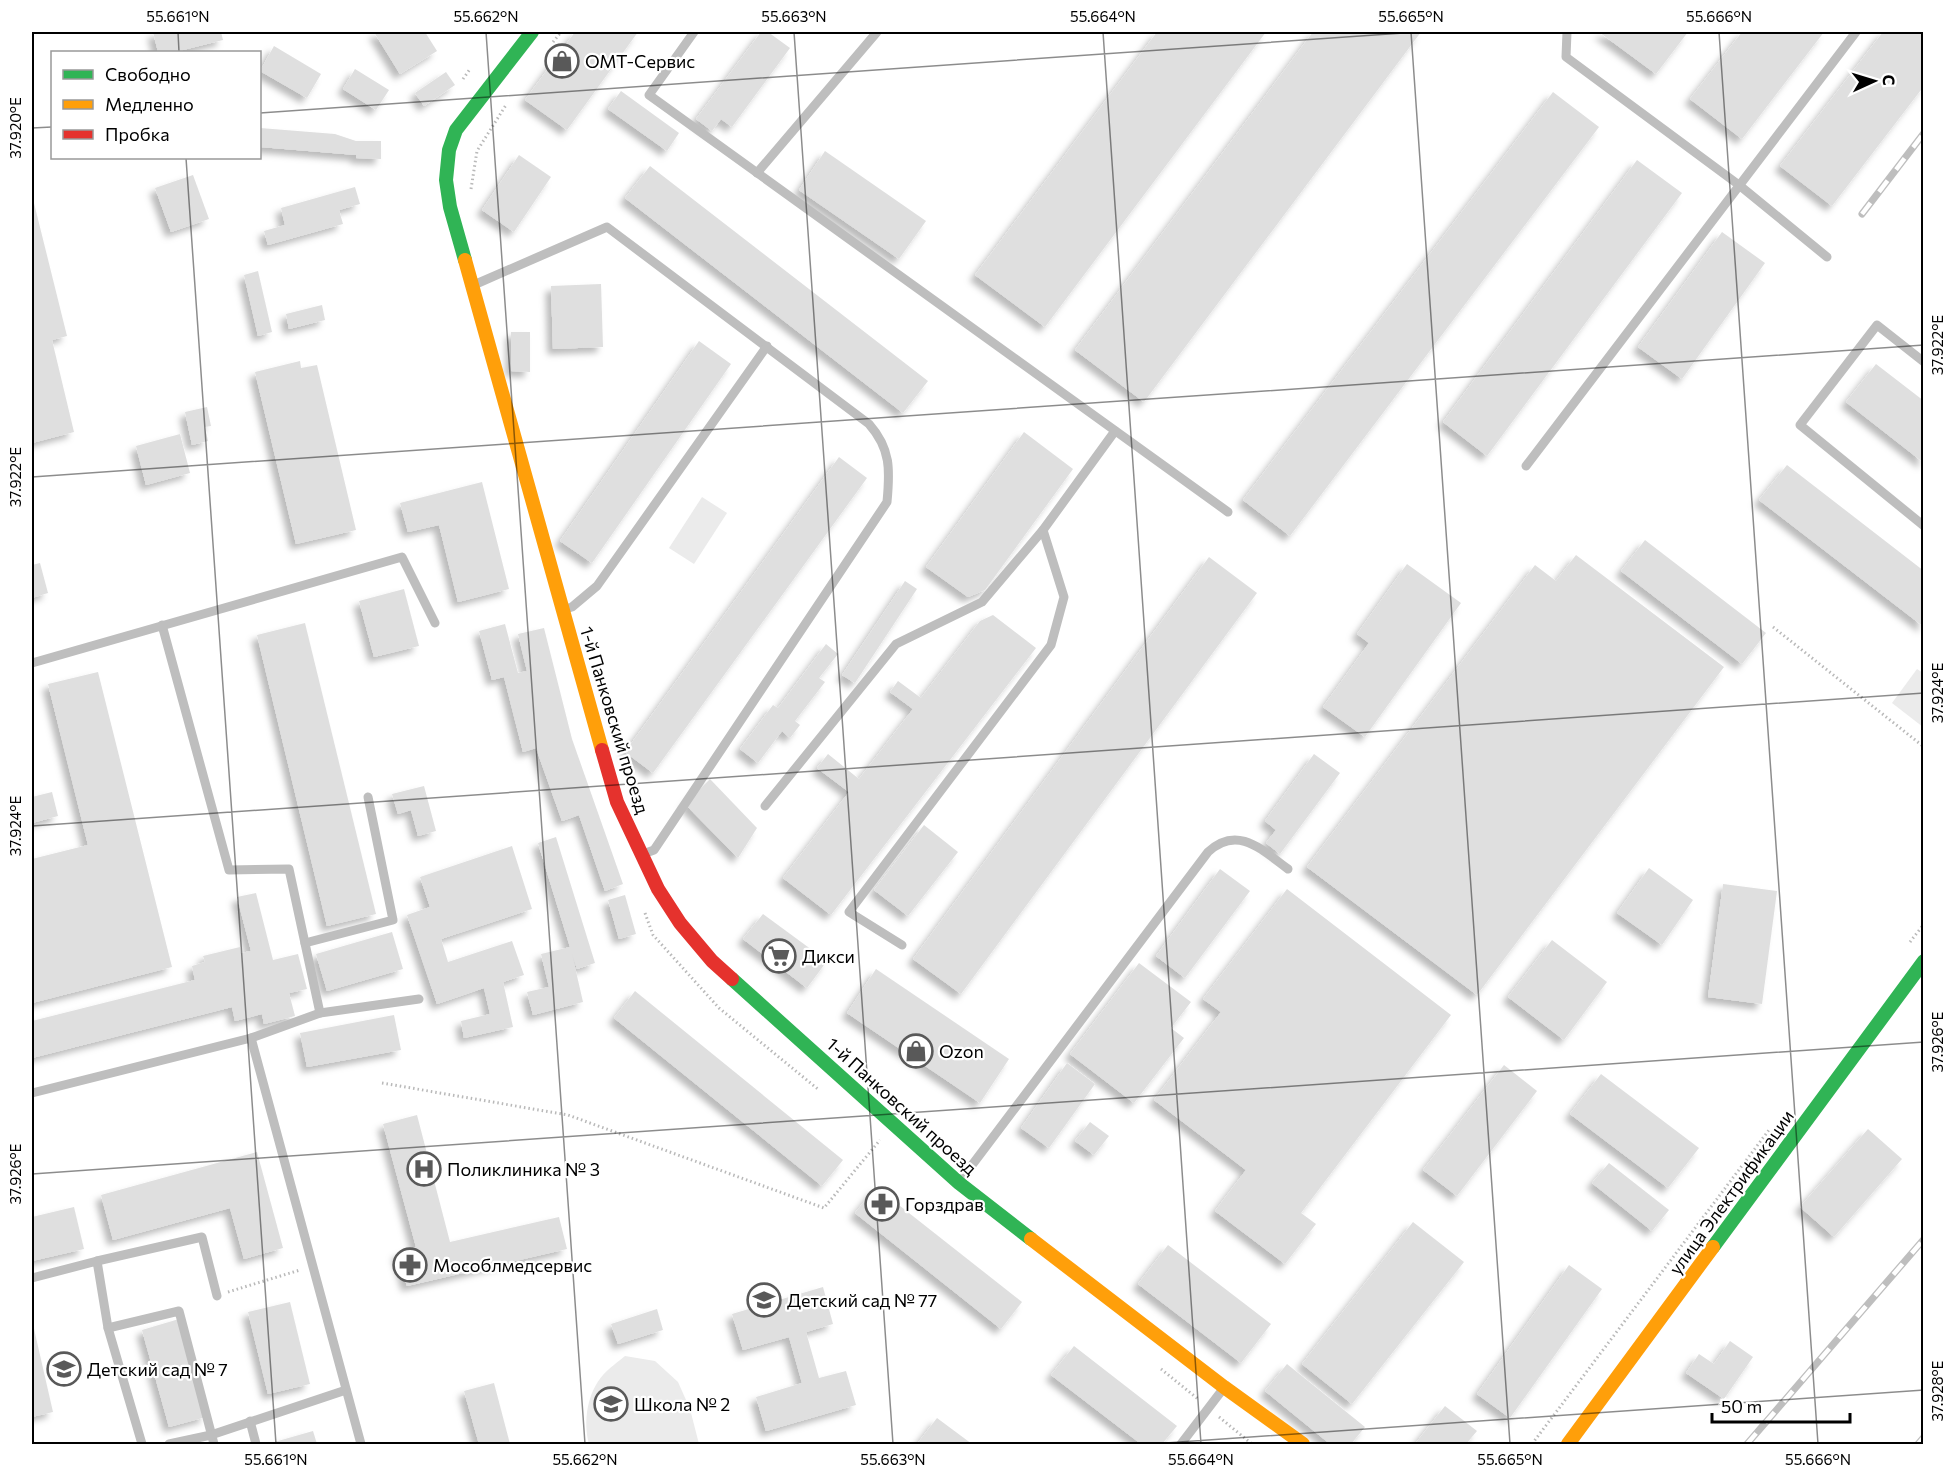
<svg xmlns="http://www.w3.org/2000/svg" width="1955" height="1476" font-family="Commissioner,sans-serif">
<defs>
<filter id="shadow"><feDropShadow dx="-5.5" dy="5.5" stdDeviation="3" flood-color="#0004"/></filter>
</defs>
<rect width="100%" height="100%" fill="#fff"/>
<g fill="#ebebeb">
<polygon points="702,497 727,513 694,564 669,548"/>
<polygon points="1917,669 1923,673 1923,727 1892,703"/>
<path d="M 625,1356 L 655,1361 L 678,1382 L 690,1409 L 699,1444 L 589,1444 C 583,1422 587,1393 603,1375 C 609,1368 618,1362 625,1356 Z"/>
</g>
<g fill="#dfdfdf" filter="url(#shadow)">
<polygon points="153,32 221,32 223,40 175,52 158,52"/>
<polygon points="374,32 425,32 437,51 400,74"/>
<polygon points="575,32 638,32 567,130 525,100"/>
<polygon points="761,32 768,32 790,48 732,127 721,119 712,131 696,119"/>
<polygon points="1157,32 1266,32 1045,327 975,275"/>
<polygon points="1313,32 1421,32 1144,402 1075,350"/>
<polygon points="1599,32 1688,32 1656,74"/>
<polygon points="1742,32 1824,32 1742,139 1690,99"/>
<polygon points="1883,32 1924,32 1924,86 1832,206 1780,166"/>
<polygon points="274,46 321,74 307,98 260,71"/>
<polygon points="355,69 389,90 376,110 343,89"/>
<polygon points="446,72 455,85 424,106 415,93"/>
<polygon points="621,91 679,133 667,151 608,109"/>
<polygon points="1553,92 1599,127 1290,536 1243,500"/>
<polygon points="260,128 335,134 356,141 381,141 381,159 356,158 356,155 260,147"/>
<polygon points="825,151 926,221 899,259 799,190"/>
<polygon points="519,155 551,177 514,232 482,210"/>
<polygon points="1637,160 1682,193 1487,456 1443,422"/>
<polygon points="650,166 928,381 903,413 625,198"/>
<polygon points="193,175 209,219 171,232 155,188"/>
<polygon points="355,187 360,204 339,210 343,224 268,245 264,231 285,225 281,208"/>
<polygon points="32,195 67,336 52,340 74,432 32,443"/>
<polygon points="1722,232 1765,263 1682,379 1638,347"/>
<polygon points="258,271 272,332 258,336 244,275"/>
<polygon points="601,284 603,347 553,349 551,286"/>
<polygon points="322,305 325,320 289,329 286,314"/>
<polygon points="511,332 530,332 530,372 511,371"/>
<polygon points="699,341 731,364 592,563 560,541"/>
<polygon points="300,361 301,368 317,365 356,530 296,544 255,372"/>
<polygon points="1876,364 1924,401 1924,463 1846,402"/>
<polygon points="207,407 211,426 205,427 208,441 192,445 185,412"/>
<polygon points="1024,432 1073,469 985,590 968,597 926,567"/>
<polygon points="180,434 190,473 146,485 136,446"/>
<polygon points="839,457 867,478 653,773 625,752"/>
<polygon points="1787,465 1924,571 1924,627 1759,500"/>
<polygon points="482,482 509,589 458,602 439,525 408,532 400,503"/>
<polygon points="1645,540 1766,633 1742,664 1621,571"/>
<polygon points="1576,555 1724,667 1477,995 1307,867 1535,565 1556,581"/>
<polygon points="1209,557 1257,593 961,994 913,959"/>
<polygon points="40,563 48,593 32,598 32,565"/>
<polygon points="1407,564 1461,603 1365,737 1323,707 1369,643 1357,634"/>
<polygon points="905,581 917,589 855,683 842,675"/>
<polygon points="404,589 419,646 374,657 359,601"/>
<polygon points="993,615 1036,648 831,915 783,878 849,792 817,768 828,754 859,779 913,709 890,692 898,681 921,698 980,621"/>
<polygon points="305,623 376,914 327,926 257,635"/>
<polygon points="505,624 518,673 527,671 518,634 544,628 572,739 623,884 605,891 579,815 562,821 536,748 523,752 504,677 492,680 479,631"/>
<polygon points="826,644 838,654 819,678 825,682 795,721 800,725 790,738 782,731 758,763 740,749 773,705 778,708"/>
<polygon points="98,672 172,967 32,1003 32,859 88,845 48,684"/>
<polygon points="1314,754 1340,773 1280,854 1266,843 1276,830 1265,821"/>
<polygon points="710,779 757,828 738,858 685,804"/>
<polygon points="424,786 436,831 418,836 411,810 398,814 392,794"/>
<polygon points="52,792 58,816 32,823 32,797"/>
<polygon points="924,825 958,852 908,916 874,890"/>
<polygon points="556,837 595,963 577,969 572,954 583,1002 533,1015 527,992 549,987 541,954 570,947 538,843"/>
<polygon points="512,846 532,909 441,939 448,962 512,941 524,975 503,982 513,1027 464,1038 461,1021 490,1014 484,988 437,1004 407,915 430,907 420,877"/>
<polygon points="1649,868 1693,900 1662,945 1617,913"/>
<polygon points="1220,869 1250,891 1185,978 1156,956"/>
<polygon points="1723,884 1777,891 1762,1004 1708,997"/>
<polygon points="1287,889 1451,1015 1301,1213 1316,1224 1285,1264 1215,1211 1246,1170 1154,1100 1221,1012 1203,999"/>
<polygon points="256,893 273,960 298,954 307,989 289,993 295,1016 264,1024 262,1014 235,1021 232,1007 32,1058 32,1021 195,980 192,966 205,962 203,956 240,947 241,953 251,951 237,897"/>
<polygon points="625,895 636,934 619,939 608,900"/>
<polygon points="763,914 827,961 807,988 743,939"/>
<polygon points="392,932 403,969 327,991 316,954"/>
<polygon points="1552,940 1607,982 1564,1040 1508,997"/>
<polygon points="1139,963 1191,1002 1171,1028 1184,1038 1134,1103 1070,1054"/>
<polygon points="876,969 1009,1059 980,1103 847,1013"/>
<polygon points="635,991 843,1160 822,1186 614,1018"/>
<polygon points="394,1015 401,1050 307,1067 300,1033"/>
<polygon points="1067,1063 1095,1084 1049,1148 1021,1128"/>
<polygon points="1504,1065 1537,1091 1457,1196 1423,1170"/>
<polygon points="1601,1074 1699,1148 1668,1188 1570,1114"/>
<polygon points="417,1115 450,1242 559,1217 567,1249 407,1286 397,1253 416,1247 383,1124"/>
<polygon points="1090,1122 1109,1136 1094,1155 1075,1141"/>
<polygon points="1868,1129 1902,1159 1834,1237 1800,1207"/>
<polygon points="257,1152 283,1248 244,1259 230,1208 113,1240 101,1195"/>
<polygon points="1609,1163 1669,1210 1652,1231 1592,1183"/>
<polygon points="876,1187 1022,1302 1001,1329 855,1213"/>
<polygon points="74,1207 84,1249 32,1261 32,1217"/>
<polygon points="1413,1222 1464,1262 1352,1404 1302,1364"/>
<polygon points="1168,1245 1271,1324 1241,1363 1138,1284"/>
<polygon points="1569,1265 1602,1289 1510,1418 1477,1394"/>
<polygon points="823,1287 833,1324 806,1332 819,1378 846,1371 856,1405 766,1431 756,1397 802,1383 789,1337 743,1350 732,1314"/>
<polygon points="290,1302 310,1384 268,1394 248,1312"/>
<polygon points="657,1309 663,1330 618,1344 611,1324"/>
<polygon points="179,1319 206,1417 169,1427 142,1330"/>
<polygon points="32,1320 53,1412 32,1417"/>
<polygon points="1730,1341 1753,1357 1724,1399 1686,1373 1699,1354 1714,1364"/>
<polygon points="1074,1346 1177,1426 1162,1444 1141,1444 1051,1375"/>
<polygon points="1287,1364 1365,1427 1351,1444 1330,1444 1265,1391"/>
<polygon points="494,1383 510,1444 479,1444 464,1391"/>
<polygon points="1445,1406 1477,1431 1466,1444 1415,1444"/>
<polygon points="937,1418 972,1444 917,1444"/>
<polygon points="313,1431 317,1444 272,1444 271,1443"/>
</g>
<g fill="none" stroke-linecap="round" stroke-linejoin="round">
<g stroke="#b9b9b9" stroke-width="3" stroke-dasharray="1.5 3" stroke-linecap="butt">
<polyline points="553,42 561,32"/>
<polyline points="463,79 470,69"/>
<polyline points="471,189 477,151 506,105"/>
<polyline points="1773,627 1924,747"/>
<polyline points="645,913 653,935 719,1008 819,1090"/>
<polyline points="1910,942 1924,924"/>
<polyline points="382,1083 568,1115 824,1208 880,1140"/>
<polyline points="228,1292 300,1270"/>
<polyline points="1161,1369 1198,1399"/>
<polyline points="1219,1417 1252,1444"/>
<polyline points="1532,1444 1769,1130"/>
</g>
<g stroke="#bebebe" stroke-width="9">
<polyline points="694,32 649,95 1228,512"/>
<polyline points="1567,32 1566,57 1739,185 1827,257"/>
<polyline points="757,173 877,32"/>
<path d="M 476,284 L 607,227 L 869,424 C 891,449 890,470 887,502 L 654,850 L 643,854"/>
<polyline points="1924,362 1877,325 1800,425 1924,526"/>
<polyline points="1526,466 1856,32"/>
<polyline points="565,609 572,607 597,586 767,346"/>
<polyline points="162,625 229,870 289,869 320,1013"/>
<polyline points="32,663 402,557 435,623"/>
<polyline points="765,806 896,644 982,602 1043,530"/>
<polyline points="305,943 393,920 368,797"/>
<polyline points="902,945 849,912 1051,645 1064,597 1043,530 1115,431"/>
<polyline points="251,1038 320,1013 419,999"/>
<polyline points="32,1093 251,1038 361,1444"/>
<path d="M 960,1181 L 1208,852 C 1238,824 1263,851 1288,869"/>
<polyline points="97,1261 202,1237 217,1296"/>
<polyline points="32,1278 97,1261 108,1328 142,1444"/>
<polyline points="108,1328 179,1311 214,1444"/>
<polyline points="250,1421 256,1444"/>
<polyline points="169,1444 211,1435 346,1390"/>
<polyline points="1181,1444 1223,1389"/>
</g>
<g stroke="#30b455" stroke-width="14">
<polyline points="465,260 450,207 446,180 449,150 456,130 532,32"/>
<polyline points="732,979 959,1183 1031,1239"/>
<polyline points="1713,1247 1924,961"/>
</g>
<g stroke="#ff9f0a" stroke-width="14">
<polyline points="465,260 602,750"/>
<polyline points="1031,1239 1224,1387 1303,1444"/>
<polyline points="1568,1444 1713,1247"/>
</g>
<polyline stroke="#e5322d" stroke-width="14" points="602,750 617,802 658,889 680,923 712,961 732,979"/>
<defs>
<g id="rail">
<polyline points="1862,214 1924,133"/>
<polyline points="1747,1444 1924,1239"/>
<polyline points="1918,1444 1924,1437"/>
</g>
</defs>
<use href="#rail" stroke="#bebebe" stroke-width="7"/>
<use href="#rail" stroke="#fff" stroke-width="4.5" stroke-dasharray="14" stroke-linecap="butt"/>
</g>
<path fill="none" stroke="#000" stroke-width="1.5" stroke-opacity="0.45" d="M 178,32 L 179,52M 486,32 L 585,1444M 794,32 L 893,1444M 1103,32 L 1201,1444M 1411,32 L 1510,1444M 1719,32 L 1818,1444M 260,113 L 1418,32M 32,128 L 52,127M 186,158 L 276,1444M 32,477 L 1924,345M 32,826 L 1924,693M 32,1174 L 1924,1042M 1151,1444 L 1924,1390"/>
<defs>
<symbol id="shop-ring" viewBox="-11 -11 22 22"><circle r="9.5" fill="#fff" stroke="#595959" stroke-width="1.5"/><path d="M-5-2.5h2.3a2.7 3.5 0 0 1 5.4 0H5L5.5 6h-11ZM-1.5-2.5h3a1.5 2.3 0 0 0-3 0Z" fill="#595959"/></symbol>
<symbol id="supermarket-ring" viewBox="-11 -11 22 22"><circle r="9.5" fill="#fff" stroke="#595959" stroke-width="1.5"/><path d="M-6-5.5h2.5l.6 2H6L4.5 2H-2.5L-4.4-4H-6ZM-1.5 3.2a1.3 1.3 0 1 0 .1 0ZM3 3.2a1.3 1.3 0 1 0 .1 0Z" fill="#595959"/></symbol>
<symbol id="hospital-ring" viewBox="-11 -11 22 22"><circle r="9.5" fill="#fff" stroke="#595959" stroke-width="1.5"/><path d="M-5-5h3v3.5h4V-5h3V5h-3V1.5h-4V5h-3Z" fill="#595959"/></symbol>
<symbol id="pharmacy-ring" viewBox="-11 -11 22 22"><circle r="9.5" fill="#fff" stroke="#595959" stroke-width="1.5"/><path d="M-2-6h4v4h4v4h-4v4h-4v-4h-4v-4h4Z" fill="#595959"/></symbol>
<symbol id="school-ring" viewBox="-11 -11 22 22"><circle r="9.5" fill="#fff" stroke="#595959" stroke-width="1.5"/><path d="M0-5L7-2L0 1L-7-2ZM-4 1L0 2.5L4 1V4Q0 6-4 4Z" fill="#595959"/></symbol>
</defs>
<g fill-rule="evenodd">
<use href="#shop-ring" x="543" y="42" width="38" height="38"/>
<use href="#supermarket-ring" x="760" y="937" width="38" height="38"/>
<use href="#shop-ring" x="897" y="1032" width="38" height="38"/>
<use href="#hospital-ring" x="405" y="1150" width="38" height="38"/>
<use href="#pharmacy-ring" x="863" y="1185" width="38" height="38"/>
<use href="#pharmacy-ring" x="391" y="1246" width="38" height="38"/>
<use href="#school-ring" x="745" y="1281" width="38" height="38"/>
<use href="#school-ring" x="45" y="1350" width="38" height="38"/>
<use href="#school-ring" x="592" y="1385" width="38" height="38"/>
</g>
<g text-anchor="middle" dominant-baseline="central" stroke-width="4.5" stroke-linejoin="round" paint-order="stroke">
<g font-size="18" fill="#000" stroke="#fff" text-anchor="start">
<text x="585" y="61">ОМТ-Сервис</text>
<text x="802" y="956">Дикси</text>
<text x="939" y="1051">Ozon</text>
<text x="447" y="1169">Поликлиника № 3</text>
<text x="905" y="1204">Горздрав</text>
<text x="433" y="1265">Мособлмедсервис</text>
<text x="787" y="1300">Детский сад № 77</text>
<text x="87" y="1369">Детский сад № 7</text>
<text x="634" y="1404">Школа № 2</text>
</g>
<g font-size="18" fill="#000" stroke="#fff">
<text transform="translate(615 720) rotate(73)">1-й Панковский проезд</text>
<text transform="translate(902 1106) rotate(42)">1-й Панковский проезд</text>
<text transform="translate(1731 1192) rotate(-54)">улица Электрификации</text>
</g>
</g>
<rect width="1955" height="1476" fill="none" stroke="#ffffff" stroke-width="66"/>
<rect x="51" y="51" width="210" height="108" fill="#ffffff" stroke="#999999" stroke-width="1.5"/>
<rect x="63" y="70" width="30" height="9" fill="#30b455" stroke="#999999" stroke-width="1.5"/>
<text x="105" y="81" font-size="18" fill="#000000">Свободно</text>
<rect x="63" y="100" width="30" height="9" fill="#ff9f0a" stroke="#999999" stroke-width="1.5"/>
<text x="105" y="111" font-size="18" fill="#000000">Медленно</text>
<rect x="63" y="130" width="30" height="9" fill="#e5322d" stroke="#999999" stroke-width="1.5"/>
<text x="105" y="141" font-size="18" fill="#000000">Пробка</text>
<g transform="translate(1874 81) rotate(86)" stroke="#ffffff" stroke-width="4.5" paint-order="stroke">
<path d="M0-4.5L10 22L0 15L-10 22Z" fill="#000000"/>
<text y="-9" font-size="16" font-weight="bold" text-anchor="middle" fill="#000000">С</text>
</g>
<path d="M1712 1413v9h138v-9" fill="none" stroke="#000000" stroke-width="3"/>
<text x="1721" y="1413" font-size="18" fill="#000000" stroke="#ffffff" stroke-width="4.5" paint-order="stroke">50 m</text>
<rect x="33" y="33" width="1889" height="1410" fill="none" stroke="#000" stroke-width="2"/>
<g font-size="15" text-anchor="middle" fill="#000">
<text x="178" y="22">55.661°N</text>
<text x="486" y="22">55.662°N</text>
<text x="794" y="22">55.663°N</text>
<text x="1103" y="22">55.664°N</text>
<text x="1411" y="22">55.665°N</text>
<text x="1719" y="22">55.666°N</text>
<text transform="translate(16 128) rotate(-90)" y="5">37.920°E</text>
<text transform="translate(1938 345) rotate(-90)" y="5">37.922°E</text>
<text transform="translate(16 477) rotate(-90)" y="5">37.922°E</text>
<text transform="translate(1938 693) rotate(-90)" y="5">37.924°E</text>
<text transform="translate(16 826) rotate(-90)" y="5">37.924°E</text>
<text transform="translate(1938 1042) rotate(-90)" y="5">37.926°E</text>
<text transform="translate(16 1174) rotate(-90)" y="5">37.926°E</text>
<text transform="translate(1938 1391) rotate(-90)" y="5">37.928°E</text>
<text x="276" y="1465">55.661°N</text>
<text x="585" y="1465">55.662°N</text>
<text x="893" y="1465">55.663°N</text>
<text x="1201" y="1465">55.664°N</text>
<text x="1510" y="1465">55.665°N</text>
<text x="1818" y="1465">55.666°N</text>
</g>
</svg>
